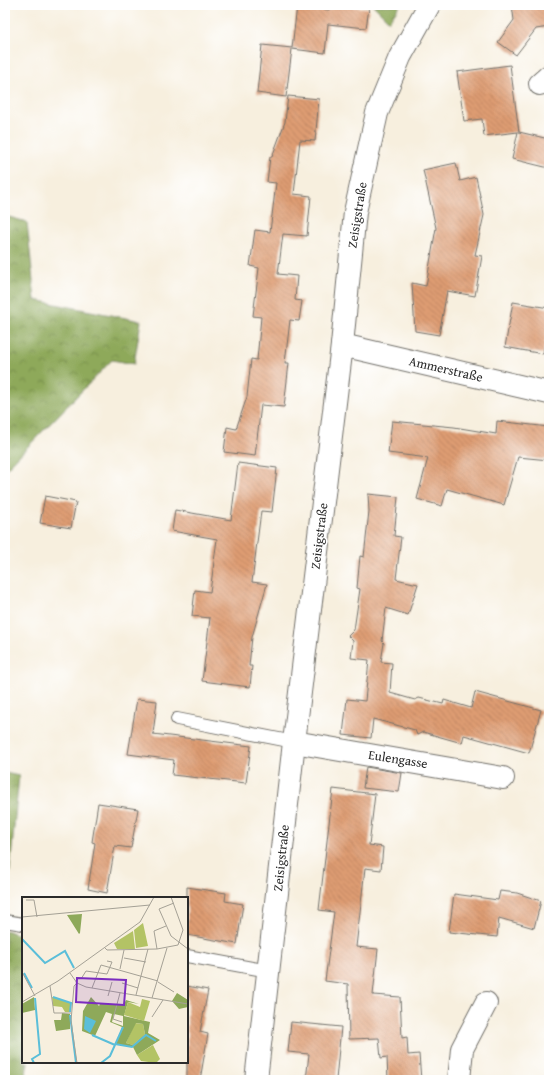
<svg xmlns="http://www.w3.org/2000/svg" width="554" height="1085" font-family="'Gentium Book Plus',serif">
<defs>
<pattern id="forest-crowns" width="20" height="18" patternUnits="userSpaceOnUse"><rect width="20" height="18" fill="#8ea95a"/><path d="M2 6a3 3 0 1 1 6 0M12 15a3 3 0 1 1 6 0" fill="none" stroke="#748a4b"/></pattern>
<pattern id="building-back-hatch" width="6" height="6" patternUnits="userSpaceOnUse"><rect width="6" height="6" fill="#de9c72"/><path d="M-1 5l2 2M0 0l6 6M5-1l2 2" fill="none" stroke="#b47f5e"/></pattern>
</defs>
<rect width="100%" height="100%" fill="#fff"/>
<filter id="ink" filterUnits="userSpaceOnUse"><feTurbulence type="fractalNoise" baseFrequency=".025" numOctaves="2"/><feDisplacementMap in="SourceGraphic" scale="8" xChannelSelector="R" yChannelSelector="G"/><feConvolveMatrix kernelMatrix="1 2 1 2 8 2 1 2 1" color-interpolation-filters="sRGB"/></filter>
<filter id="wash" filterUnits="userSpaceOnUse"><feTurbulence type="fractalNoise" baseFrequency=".012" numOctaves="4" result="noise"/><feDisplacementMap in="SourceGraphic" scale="16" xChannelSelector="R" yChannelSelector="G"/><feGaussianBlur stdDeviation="0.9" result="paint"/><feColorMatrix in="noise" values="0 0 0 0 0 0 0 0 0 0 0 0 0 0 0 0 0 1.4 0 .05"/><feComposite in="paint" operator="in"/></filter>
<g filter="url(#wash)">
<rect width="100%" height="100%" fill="#f7efde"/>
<g fill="url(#forest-crowns)" stroke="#5c6a42">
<polygon points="373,5 400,5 389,21"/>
<polygon points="5,216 27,222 35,300 141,321 134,364 112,360 5,470"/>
<polygon points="5,773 19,776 5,921"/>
<polygon points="5,930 23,936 23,1062 28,1062 25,1080 5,1080"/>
</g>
<g id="blocks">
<g fill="url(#building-back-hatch)">
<polygon points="330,5 369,8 366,28 328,24 325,53 292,49 286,97 257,93 262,45 292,48 297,6 330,10"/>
<polygon points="512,5 546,5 549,27 536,29 516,55 498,42 514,20"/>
<polygon points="510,65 519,132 549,139 549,168 512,159 518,132 484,136 482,119 464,121 457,72"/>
<polygon points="288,96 319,99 315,141 300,140 294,194 311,196 307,236 283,234 278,274 297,276 295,300 302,301 299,321 290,320 285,363 289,363 284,407 261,405 255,456 224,452 227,427 236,429 247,397 251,359 257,360 261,317 253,316 259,268 250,266 255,230 270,232 276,183 267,182 270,157 272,157 285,122"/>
<polygon points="456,163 460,181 476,177 484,215 475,255 482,256 475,296 447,291 439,335 415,331 412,283 426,286 436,228 423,170"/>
<polygon points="513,302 549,308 549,321 543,354 505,347"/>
<polygon points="392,421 454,427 496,434 497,421 549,427 549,460 518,457 504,505 447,489 442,506 417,499 428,458 388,453"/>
<polygon points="238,463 277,468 272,512 261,511 252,582 267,584 252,637 249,666 252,666 250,687 202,681 210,618 192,616 195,590 210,592 217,539 172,531 175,510 231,520"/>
<polygon points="368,494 398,497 394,536 401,537 396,579 418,584 408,615 386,608 382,641 384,643 381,662 392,663 390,693 415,700 419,698 443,704 444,700 471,708 475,692 541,710 529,753 464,735 462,743 423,732 417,735 415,730 373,719 371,738 343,735 347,699 365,701 369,660 351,658 353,641 348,636 354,630 360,589 357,588 360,556 364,557 369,511"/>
<polygon points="45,496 76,502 71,528 40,523"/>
<polygon points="137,699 157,701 153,734 251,746 246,783 172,775 174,760 128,754"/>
<polygon points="366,767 402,773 399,792 363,788"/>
<polygon points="333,789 375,794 369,845 383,847 381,870 365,868 356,947 378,949 373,995 400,997 402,1038 407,1037 408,1055 419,1054 421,1080 388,1080 387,1057 381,1058 379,1038 349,1039 348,984 325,981 334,912 319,910"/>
<polygon points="98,803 138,809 131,848 115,846 107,893 88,889 95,843 92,842"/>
<polygon points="187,887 226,893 225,901 243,904 237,944 187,935"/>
<polygon points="500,891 517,893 541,901 534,928 499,918 497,937 449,932 454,894 498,900"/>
<polygon points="187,986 208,990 200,1032 208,1034 200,1080 187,1080"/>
<polygon points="291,1022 341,1027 336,1080 306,1080 309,1054 288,1052"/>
</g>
</g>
</g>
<g filter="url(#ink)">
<use href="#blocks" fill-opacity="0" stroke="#72706a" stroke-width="1"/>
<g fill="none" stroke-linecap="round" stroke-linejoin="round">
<defs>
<g id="service">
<polyline points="177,719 294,742"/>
<polyline points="5,921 23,924"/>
<polyline points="187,956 269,971"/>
</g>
<g id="minor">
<polyline points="540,84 549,76"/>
<polyline points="342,345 549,393"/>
<polyline points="294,742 503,778"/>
<polyline points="256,1080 294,742 342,345 355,212 377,113 400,57 429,5"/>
<polyline points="459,1080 462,1049 486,1003"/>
</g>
</defs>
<use href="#service" stroke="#72706a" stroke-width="14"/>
<use href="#minor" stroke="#72706a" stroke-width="24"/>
<use href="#service" stroke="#fff" stroke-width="12"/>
<use href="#minor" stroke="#fff" stroke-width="22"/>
</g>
</g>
<g text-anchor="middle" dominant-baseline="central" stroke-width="3" stroke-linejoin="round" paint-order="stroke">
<g font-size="13" fill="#2b2b2b" stroke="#fff">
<text transform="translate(357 215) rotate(-81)">Zeisigstraße</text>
<text transform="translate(446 369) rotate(13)">Ammerstraße</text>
<text transform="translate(319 536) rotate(-83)">Zeisigstraße</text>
<text transform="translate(398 759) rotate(9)">Eulengasse</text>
<text transform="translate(281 858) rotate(-84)">Zeisigstraße</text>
</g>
</g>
<g transform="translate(22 897)">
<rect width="166" height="166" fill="#f7efde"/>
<path d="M 111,34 L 113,52 L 95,52 L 92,46 ZM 30,100 L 49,106 L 48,115 L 43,115 L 40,110 L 31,109 ZM 113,126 L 121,127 L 123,137 L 111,148 L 104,146 ZM 131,148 L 138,162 L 134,166 L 119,164 L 115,158 Z" fill="#b3c365"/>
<path d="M 60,17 L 58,36 L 57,37 L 45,18 ZM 155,96 L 166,103 L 166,110 L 157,112 L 150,104 ZM 12,100 L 13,113 L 0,116 L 0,107 ZM 69,100 L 77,109 L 78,107 L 102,107 L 104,103 L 117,107 L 106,105 L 102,119 L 128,125 L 126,136 L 138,143 L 115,158 L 111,150 L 94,147 L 100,130 L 88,125 L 90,117 L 84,115 L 73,139 L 60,134 L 61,114 ZM 92,117 L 101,119 L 101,129 L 90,125 ZM 114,126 L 121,127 L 123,137 L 111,148 L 104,146 ZM 40,116 L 48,117 L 48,132 L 34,134 L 32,123 L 39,123 Z" fill="#8ea95a" fill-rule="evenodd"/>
<path d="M 121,26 L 126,49 L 114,51 L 112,33 ZM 120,102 L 128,104 L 122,124 L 102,118 L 106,105 L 118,110 Z" fill="#b3c365"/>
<path d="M 63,119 L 74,124 L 68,136 L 62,132 Z" fill="#5abed9"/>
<path fill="none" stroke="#5abed9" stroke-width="2" d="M 0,42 L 23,66 L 43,54 L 52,71M 2,76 L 10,91M 31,100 L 49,106 L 48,115M 48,118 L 54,166M 70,138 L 93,148M 93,147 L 110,150 L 124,138 L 134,144M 12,166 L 10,162 L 18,157 L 13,101M 79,166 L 88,159 L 101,130"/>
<path fill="none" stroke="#a5a196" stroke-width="1" d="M 4,3 L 12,3 L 15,20M 152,6 L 137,12 L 149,39 L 166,52M 0,20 L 128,8M 83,51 L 85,53 L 135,52 L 156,48 L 161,33 L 149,0M 135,52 L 132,34 L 144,29M 102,61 L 124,65M 98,72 L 102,53M 0,75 L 13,99M 48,76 L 55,86 L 64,90 L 166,107M 59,82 L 64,74 L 85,77 L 90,65 L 85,64M 136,85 L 152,95M 55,86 L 52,89 L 49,124 L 55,166M 100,86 L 116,91M 28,89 L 32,116 L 49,116M 70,91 L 79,68 L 136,84M 98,96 L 91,122 L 100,125M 114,98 L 126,52M 86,99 L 90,85M 130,101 L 145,51M 0,105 L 36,84 L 118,25 L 132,0M 130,120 L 141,103"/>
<path fill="#7b2cbf" fill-opacity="0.15" stroke="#7b2cbf" stroke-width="2" d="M 55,81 L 104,83 L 102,108 L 54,105 Z"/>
<rect width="166" height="166" fill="none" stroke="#2b2b2b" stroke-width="2"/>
</g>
<rect width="554" height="1085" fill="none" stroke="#fff" stroke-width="20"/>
</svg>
